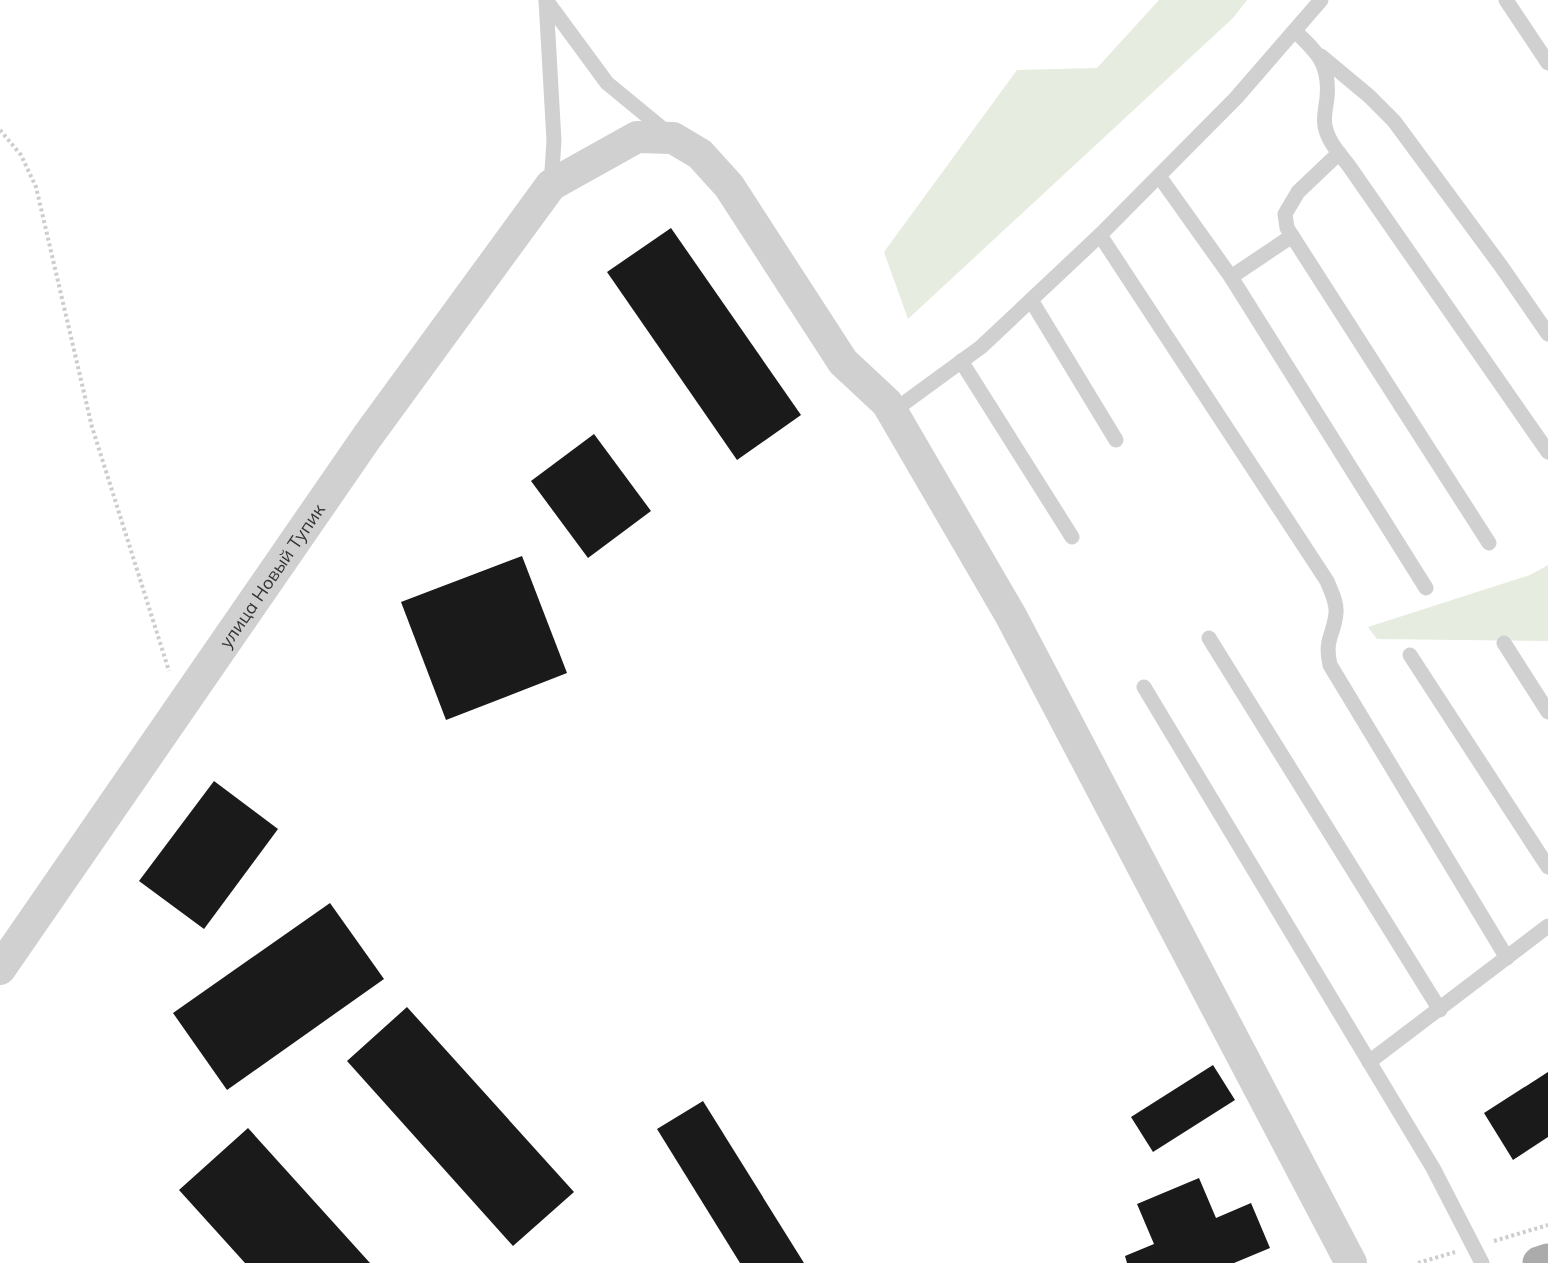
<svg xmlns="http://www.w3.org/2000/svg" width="1548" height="1263" font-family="Mulish,sans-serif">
<rect width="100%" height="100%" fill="#fff"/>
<g fill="#e6ecdf">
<polygon points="1159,0 1247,0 1233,18 908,319 884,252 1017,70 1097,68"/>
<polygon points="1548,565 1548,641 1377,639 1368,627 1530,575"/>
</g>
<g fill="#1a1a1a">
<polygon points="671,228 801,415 737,460 607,272"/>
<polygon points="594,434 651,511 588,558 531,481"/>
<polygon points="522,556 567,673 446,720 401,602"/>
<polygon points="214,781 278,829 204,929 139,881"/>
<polygon points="330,903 384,979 227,1090 173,1013"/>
<polygon points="407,1007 574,1192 513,1246 347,1061"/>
<polygon points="1213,1065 1235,1100 1153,1152 1131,1117"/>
<polygon points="1548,1072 1548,1137 1513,1160 1484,1113"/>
<polygon points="703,1101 804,1263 740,1263 657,1129"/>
<polygon points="248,1128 370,1263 245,1263 179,1190"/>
<polygon points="1199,1178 1216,1218 1251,1203 1270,1248 1234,1263 1127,1263 1125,1256 1154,1244 1137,1204"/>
</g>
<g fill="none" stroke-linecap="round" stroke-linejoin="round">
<g stroke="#cdcdcd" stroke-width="4" stroke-dasharray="3 3" stroke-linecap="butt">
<polyline points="0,130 21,155 36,187 92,427 169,671"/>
<polyline points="1494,1241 1548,1225"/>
<polyline points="1418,1263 1455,1252"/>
</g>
<g stroke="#d0d0d0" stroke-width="15">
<polyline points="546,0 607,83 669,134"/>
<polyline points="546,0 554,141 551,185"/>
<polyline points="1506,0 1548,63"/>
<path d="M 1295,31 C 1318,53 1330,64 1327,98 C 1326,107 1323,118 1325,126 C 1328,142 1340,154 1349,166 L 1548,452"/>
<polyline points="1321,56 1369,96 1394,121 1501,266 1548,334"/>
<polyline points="1339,153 1298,192 1285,214 1287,228 1489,543"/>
<polyline points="1159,176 1231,277 1426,588"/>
<path d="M 1100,235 L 1327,581 C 1331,591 1337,602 1336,613 C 1334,635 1324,639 1330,665 L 1507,958"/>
<polyline points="1231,277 1292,236"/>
<polyline points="1031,300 1116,440"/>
<polyline points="961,361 1072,537"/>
<polyline points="892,412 981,347 1100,235 1236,98 1321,0"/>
<polyline points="1209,638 1440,1010"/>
<polyline points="1504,643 1548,712"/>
<polyline points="1410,655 1548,867"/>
<polyline points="1144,687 1433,1168 1482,1263"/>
<polyline points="1369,1062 1548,926"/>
</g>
<path stroke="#d0d0d0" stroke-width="32" id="s1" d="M 0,969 L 367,437 L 551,185 L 637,137 L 673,138 L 700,154 L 729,186 L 843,362 L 887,403 L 1011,616 L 1351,1263"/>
<polyline stroke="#ababab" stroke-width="33" points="1539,1263 1548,1260"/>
</g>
<g text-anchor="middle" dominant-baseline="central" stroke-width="6" stroke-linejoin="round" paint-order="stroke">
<g font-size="18" fill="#333" stroke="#fff">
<text stroke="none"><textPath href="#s1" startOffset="478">улица Новый Тупик</textPath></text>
</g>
</g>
</svg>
